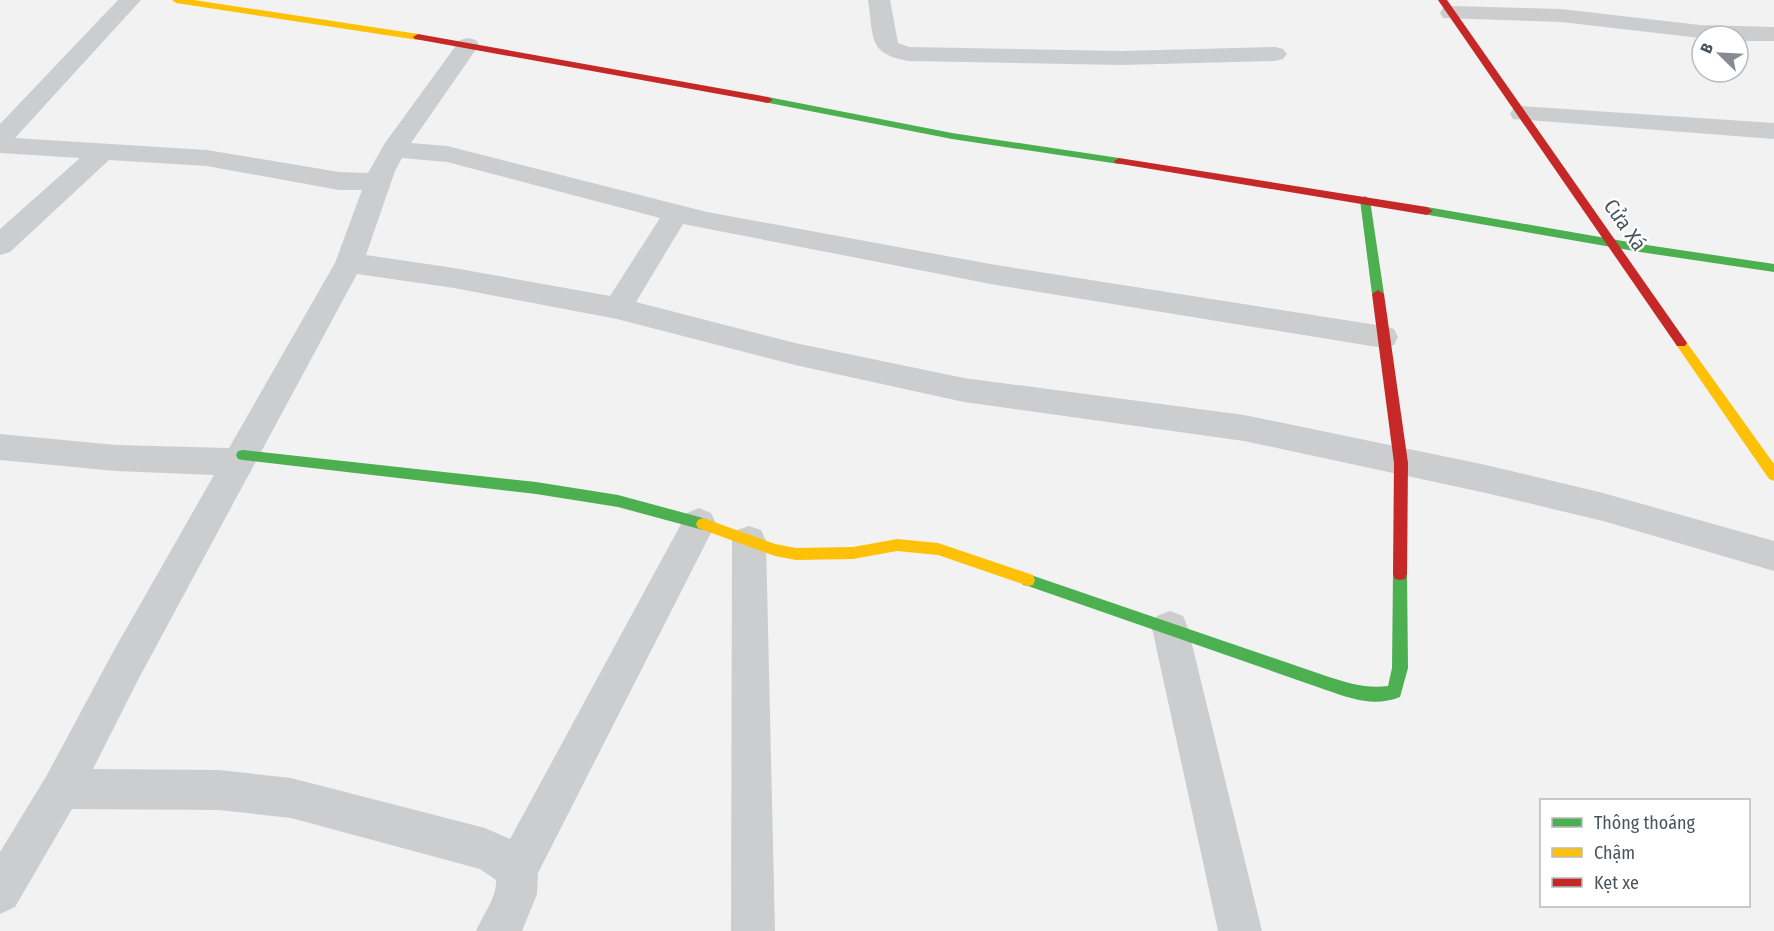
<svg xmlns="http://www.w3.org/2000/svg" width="1774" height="931" font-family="'Fira Sans Condensed',sans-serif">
<rect width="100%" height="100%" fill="#f2f2f2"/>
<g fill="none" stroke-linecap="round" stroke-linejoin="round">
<g fill="#cccdcf" fill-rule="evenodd">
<path d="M 118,0 L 141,0 L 15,138 L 207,150 L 339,172 L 368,173 L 385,143 L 460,40 L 468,38 L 476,40 L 479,45 L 411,143 L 447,146 L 707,212 L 996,265 L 1383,326 L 1394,329 L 1398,337 L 1394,345 L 1383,348 L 996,285 L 683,224 L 636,302 L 795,343 L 964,378 L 1244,415 L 1486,465 L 1603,493 L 1774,541 L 1774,571 L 1603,521 L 1486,493 L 1244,441 L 964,402 L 795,365 L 617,319 L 454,288 L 357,274 L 139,678 L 93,769 L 219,770 L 291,778 L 485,828 L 510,839 L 687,513 L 699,508 L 711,513 L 716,523 L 538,873 L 537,894 L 522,931 L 476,931 C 483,915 497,897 496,880 L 480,869 L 291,818 L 219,810 L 72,809 L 15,907 L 0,914 L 0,852 L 47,775 L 113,652 L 214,475 L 116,471 L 0,460 L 0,434 L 116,445 L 229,448 L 335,263 L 362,190 L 339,190 L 207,166 L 109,160 L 10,252 L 0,255 L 0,229 L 80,158 L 0,153 L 0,124 ZM 402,158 L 447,162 L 660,218 L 610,296 L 454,268 L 366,255 L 395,171 Z"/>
<path d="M 868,0 L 890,0 L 898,43 L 909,47 L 1122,51 L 1275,47 L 1283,49 L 1287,54 L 1283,59 L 1275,61 L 1122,65 L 909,61 C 867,54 874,37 868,0 Z"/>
<polygon points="1451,6 1561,9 1700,25 1774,27 1774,41 1738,41 1738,36 1702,36 1700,38 1561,22 1443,18 1440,13 1443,8"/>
<polygon points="1522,106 1774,123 1774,139 1513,119 1510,114 1513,109"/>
<polygon points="749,526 761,530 766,541 775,931 731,931 732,541 737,530"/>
<polygon points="1170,611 1183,616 1188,628 1262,931 1218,931 1152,628 1157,616"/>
</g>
<g fill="#4caf50" fill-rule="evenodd">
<polygon points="768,97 952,133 1119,158 1124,161 1119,164 952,139 764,102 764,98"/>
<polygon points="1365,196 1370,200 1384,294 1378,298 1372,294 1360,200"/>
<polygon points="1427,207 1640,244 1774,264 1774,272 1640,252 1423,214 1421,211"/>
<polygon points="243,450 536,482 618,495 703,518 708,520 710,524 708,528 703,530 618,507 536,494 243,460 238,459 236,455 238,451"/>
<path d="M 1400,568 L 1405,569 L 1407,574 L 1408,668 L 1400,697 C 1375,707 1352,699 1329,691 L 1028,586 L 1023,585 L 1021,580 L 1023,575 L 1028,574 L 1329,677 C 1348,683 1367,689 1388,686 L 1392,668 L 1393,574 L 1395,569 Z"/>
</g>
<g fill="#ffc107" fill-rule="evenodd">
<polygon points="172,0 194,0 418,34 423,37 418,40 176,3"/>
<polygon points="1681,338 1685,340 1774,464 1774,481 1769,479 1677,346 1675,343 1677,340"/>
<polygon points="703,518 775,544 796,548 853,547 897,539 938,543 1033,575 1035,580 1033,585 1028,586 938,555 897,551 853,559 796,560 775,556 698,528 696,524 698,520"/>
</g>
<g fill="#c62828" fill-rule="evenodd">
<polygon points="1438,0 1447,0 1685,340 1687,343 1685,346 1677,346"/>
<polygon points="418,34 768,97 773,100 768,103 415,39 413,37"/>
<polygon points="1119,158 1427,207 1433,211 1427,215 1115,163 1114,161"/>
<polygon points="1378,290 1384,294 1408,463 1407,574 1405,579 1400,580 1395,579 1393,574 1394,463 1372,294"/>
</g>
</g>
<g text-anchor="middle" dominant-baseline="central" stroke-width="4.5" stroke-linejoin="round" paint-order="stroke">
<g font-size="21" fill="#4a545d" stroke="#fff">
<text transform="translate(1625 225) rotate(55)">Cửa Xá</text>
</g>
</g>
<rect x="1540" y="799" width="210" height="108" fill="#ffffff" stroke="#b7bbbe" stroke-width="1.5"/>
<rect x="1552" y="818" width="30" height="9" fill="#4caf50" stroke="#b7bbbe" stroke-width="1.5"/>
<text x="1594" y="829" font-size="18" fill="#4a545d">Thông thoáng</text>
<rect x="1552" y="848" width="30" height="9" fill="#ffc107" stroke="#b7bbbe" stroke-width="1.5"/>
<text x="1594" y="859" font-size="18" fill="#4a545d">Chậm</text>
<rect x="1552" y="878" width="30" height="9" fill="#c62828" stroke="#b7bbbe" stroke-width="1.5"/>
<text x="1594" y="889" font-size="18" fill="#4a545d">Kẹt xe</text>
<g transform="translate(1720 54) rotate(294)"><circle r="28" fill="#ffffff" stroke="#b7bbbe" stroke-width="1.5"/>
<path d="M0-4.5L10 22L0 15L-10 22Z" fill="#858b91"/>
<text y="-9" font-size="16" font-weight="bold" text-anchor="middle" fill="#4a545d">B</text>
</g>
</svg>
